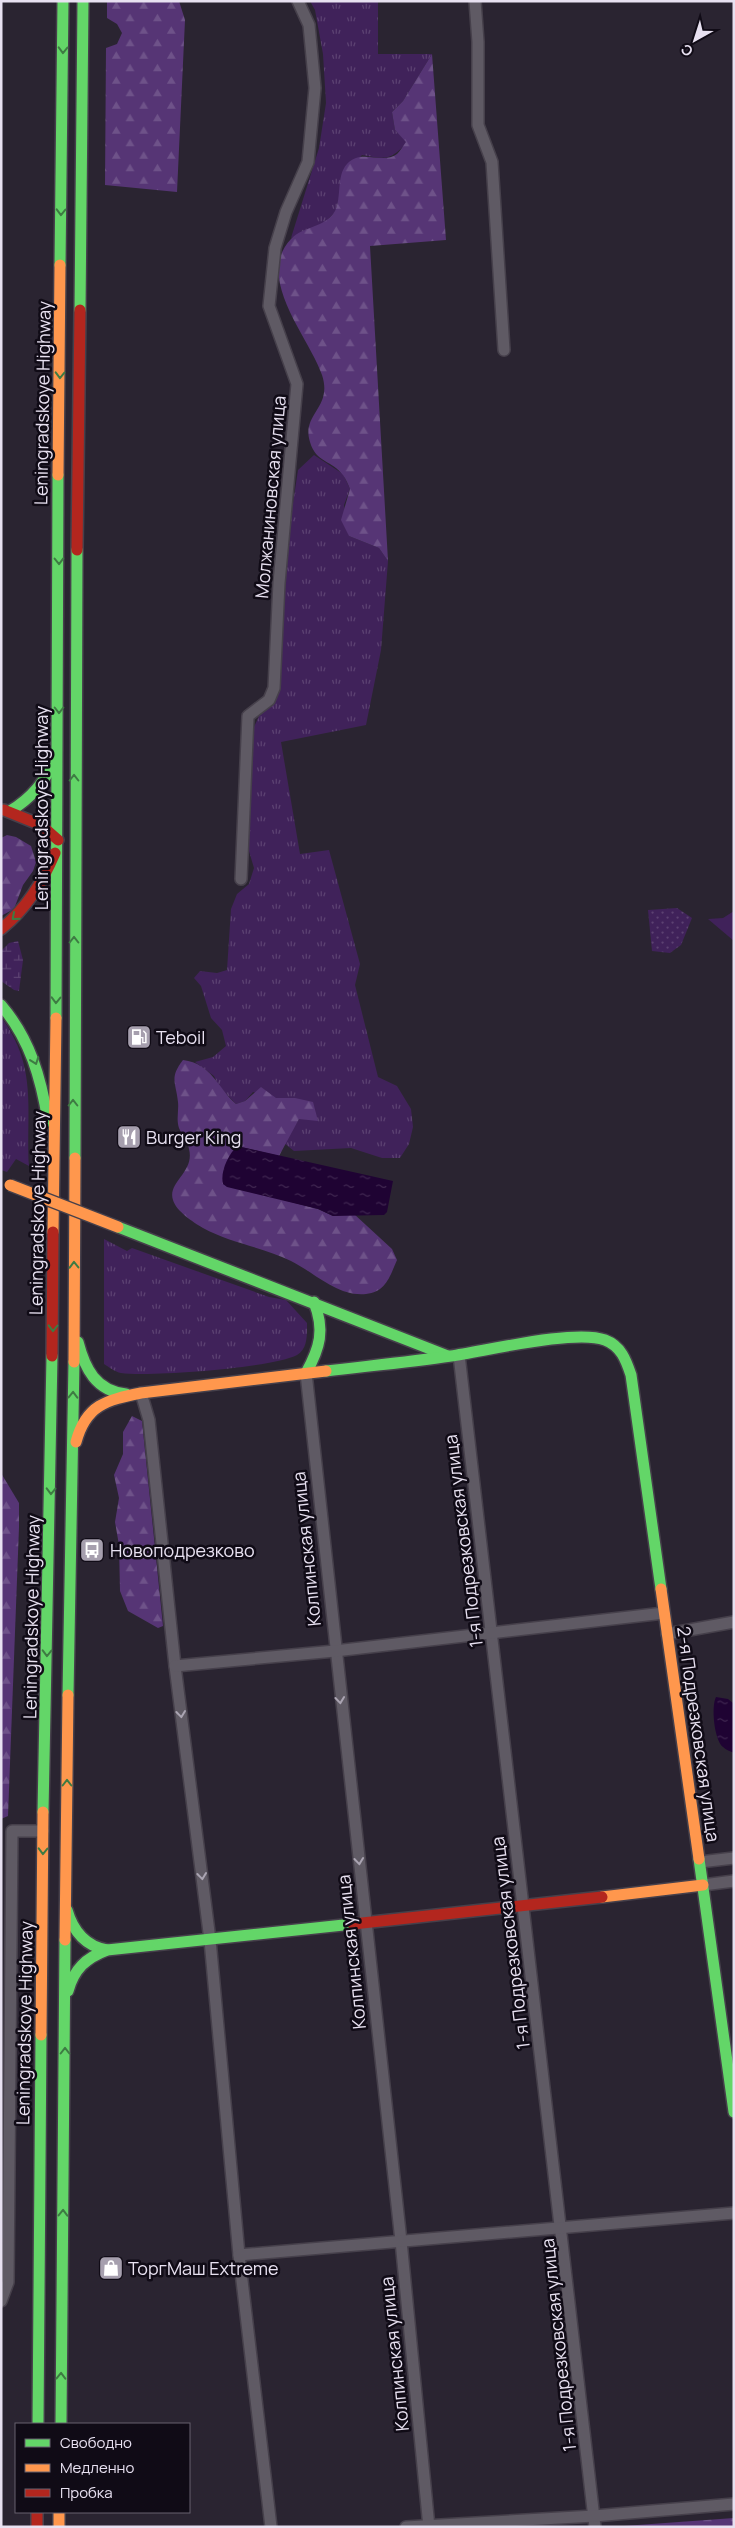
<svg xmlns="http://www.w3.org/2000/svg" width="735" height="2528" font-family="Manrope,sans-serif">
<defs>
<pattern id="grass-tufts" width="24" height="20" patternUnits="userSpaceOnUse" patternTransform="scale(1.25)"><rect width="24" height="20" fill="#40225a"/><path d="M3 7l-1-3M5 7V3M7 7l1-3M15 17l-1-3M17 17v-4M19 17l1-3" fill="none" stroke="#5c4272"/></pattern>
<pattern id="forest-firs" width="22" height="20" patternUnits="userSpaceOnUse" patternTransform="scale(1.25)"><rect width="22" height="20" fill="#563575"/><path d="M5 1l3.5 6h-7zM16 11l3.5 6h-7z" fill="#6e5289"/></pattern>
<pattern id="wetland-marsh" width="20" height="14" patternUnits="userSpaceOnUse" patternTransform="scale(1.25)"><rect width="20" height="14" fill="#40225a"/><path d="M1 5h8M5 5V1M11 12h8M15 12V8" fill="none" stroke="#5c4272"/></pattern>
<pattern id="park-dots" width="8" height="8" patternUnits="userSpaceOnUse" patternTransform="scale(1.25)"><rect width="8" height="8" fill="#40225a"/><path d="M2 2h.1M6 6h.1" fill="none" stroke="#5c4272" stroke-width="1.8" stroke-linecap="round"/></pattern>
<pattern id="water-ripples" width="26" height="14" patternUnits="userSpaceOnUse" patternTransform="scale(1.25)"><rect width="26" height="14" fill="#1f0333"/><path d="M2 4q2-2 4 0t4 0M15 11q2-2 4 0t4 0" fill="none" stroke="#402751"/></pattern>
</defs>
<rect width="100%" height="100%" fill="#2a2431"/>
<g fill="url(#grass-tufts)">
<path d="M 310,1 L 378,1 L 378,54 L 432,54 L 403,101 L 392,112 L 395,130 L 407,142 C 391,161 385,159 362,155 L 341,179 L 340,196 L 335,212 L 323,224 L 291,238 L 319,148 L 326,103 L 323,54 L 315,10 Z"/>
<polygon points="314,455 343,474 350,489 344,505 349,536 379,548 388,561 381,650 366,725 281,742 300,854 329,850 360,964 355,985 378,1077 397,1086 411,1109 413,1127 409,1144 400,1158 382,1158 351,1148 294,1151 284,1143 299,1119 295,1098 276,1099 253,1092 245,1101 236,1104 219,1086 214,1076 195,1062 213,1057 226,1046 222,1030 211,1018 201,986 194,978 200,971 217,973 227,970 231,909 237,894 249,884 254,868 246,841 254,727 260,714 273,705 279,689 287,543 298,470"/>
<path d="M 1,1017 C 38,1067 26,1109 29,1166 L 16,1159 L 7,1172 L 1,1170 Z"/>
<path d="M 104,1239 L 127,1251 L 132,1248 L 269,1297 L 286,1300 L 307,1323 C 307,1334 308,1349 297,1355 C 272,1368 150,1377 121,1373 C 115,1372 109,1367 104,1364 Z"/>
</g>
<g fill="url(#forest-firs)">
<polygon points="107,1 179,1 185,20 177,192 105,185 106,48 117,44 122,33 117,24 107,18"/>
<path d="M 432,54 L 446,240 L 370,246 L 388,561 L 379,548 L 349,536 L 341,520 L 350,489 C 348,484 346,479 343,475 C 332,460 316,463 310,442 C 301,414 333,408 322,375 C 310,338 254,278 291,239 C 303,226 325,228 335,211 C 342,197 336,176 347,164 C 361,148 382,165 397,154 C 400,151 403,146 406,142 L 395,130 L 392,112 L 403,101 Z"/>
<polygon points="7,835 16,837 31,846 36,862 33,871 23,885 14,909 1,916 1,838"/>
<path d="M 183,1060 C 212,1064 217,1087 236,1104 L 245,1101 L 261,1087 L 276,1098 L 295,1098 L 313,1102 L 318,1121 L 299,1119 L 279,1156 L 237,1146 L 223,1184 L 318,1209 L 333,1216 L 354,1214 L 392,1249 L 397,1260 C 390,1276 386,1292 366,1294 C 338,1297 315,1273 291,1261 C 263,1247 230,1243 203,1228 C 193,1222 176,1211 173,1200 C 167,1182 195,1172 189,1149 C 188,1142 182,1135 179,1128 C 176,1119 179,1111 178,1102 C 176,1082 169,1078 183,1060 Z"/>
<polygon points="132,1416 142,1421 163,1626 158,1628 128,1611 120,1591 119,1545 115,1522 119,1498 114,1475 123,1454 123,1432"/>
<polygon points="1,1473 19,1503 19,1527 8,1816 1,1819"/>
<polygon points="734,2518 734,2527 610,2527"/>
</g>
<polygon fill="url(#wetland-marsh)" points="18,941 23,960 19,991 14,990 1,981 1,951 9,943"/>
<polygon fill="url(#park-dots)" points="677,908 692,918 681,945 670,953 652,951 648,910"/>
<polygon fill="#40225a" points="734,911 734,941 708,919 723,918"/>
<g fill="url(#water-ripples)">
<path d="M 237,1146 L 393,1181 L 387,1212 L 384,1215 L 333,1216 L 318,1209 L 227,1187 L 223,1184 C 220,1172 228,1155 237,1146 Z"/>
<path d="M 716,1697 L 728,1699 L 733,1703 L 734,1753 C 730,1751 726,1750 723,1747 C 714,1740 711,1706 716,1697 Z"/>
</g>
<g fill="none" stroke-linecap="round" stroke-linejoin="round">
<defs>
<g id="street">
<polyline points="475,1 478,42 478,125 492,162 504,350"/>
<polyline points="241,879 248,716 269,700 274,688 279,583 297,384 269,306 275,248 286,212 308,162 315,88 309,25 298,1"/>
<polyline points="459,1355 595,2527"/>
<polyline points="306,1373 401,2241 429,2527"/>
<polyline points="141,1393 149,1420 175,1666 210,1940 239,2255 271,2527"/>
<polyline points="667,1634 734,1622"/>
<polyline points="175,1666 335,1651 664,1613"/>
<polyline points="700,1862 734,1858"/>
<polyline points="703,1885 734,1881"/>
<polyline points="239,2255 734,2213"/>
<polyline points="1,2301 8,2282 12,1831 43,1831"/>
<polyline points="406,2527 594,2516 734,2504"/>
</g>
<g id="fast">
<polyline points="60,265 63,1"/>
<polyline points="80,310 83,1"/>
<path d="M 10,811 C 32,798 45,781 56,758"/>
<path d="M 1,1005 C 30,1039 41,1078 48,1121"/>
<polyline points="56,1018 58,475"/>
<polyline points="75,1158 77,550"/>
<polyline points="118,1227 448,1356"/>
<path d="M 78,1342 C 85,1369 96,1391 126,1394"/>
<path d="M 326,1371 C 368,1366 410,1362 451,1356 C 486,1351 575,1329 605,1340 C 621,1346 626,1360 631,1375 L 661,1589"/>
<path d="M 306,1373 C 320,1348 325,1330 314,1302"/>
<polyline points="68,1695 74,1362"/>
<polyline points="43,1812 52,1356"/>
<polyline points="699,1859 734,2112"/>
<path d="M 67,1910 C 73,1931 85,1946 107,1950"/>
<path d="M 68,1991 C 74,1969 86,1958 107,1950 L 353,1924"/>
<polyline points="38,2424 41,2035"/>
<polyline points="61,2424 65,1940"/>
</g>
<g id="slow">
<polyline points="58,475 60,265"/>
<polyline points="53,1232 56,1018"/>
<polyline points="74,1362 75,1158"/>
<path d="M 76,1442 C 86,1405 106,1400 141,1393 L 326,1371"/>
<polyline points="661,1589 699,1859"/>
<polyline points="602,1897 703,1885"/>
<polyline points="65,1940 68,1695"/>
<polyline points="41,2035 43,1812"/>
<polyline points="59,2512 59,2527"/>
</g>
<g id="jam">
<polyline points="77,550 80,310"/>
<polyline points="4,810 41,825 58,840"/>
<path d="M 1,929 C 27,908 42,883 55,853"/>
<polyline points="52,1356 53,1232"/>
<polyline points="353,1924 602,1897"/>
<polyline points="37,2512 37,2527"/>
</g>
</defs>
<use href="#street" stroke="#46404b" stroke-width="14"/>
<use href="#fast" stroke="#46404b" stroke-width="14"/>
<use href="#slow" stroke="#46404b" stroke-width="14"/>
<use href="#jam" stroke="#46404b" stroke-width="14"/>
<use href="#street" stroke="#5f5a64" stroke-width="11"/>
<use href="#fast" stroke="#63d668" stroke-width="11"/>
<use href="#slow" stroke="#ff974d" stroke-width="11"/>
<use href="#jam" stroke="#b3261e" stroke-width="11"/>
<defs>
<polyline id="slow-bridge" points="10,1185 118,1227"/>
</defs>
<use href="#slow-bridge" stroke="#46404b" stroke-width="14" stroke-linecap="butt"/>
<use href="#slow-bridge" stroke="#ff974d" stroke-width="11"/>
</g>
<defs><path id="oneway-chevron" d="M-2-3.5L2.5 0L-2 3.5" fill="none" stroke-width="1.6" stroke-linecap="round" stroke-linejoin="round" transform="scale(1.25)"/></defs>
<g stroke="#3e7b43">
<use href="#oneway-chevron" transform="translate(63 50) rotate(91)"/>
<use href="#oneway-chevron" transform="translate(61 212) rotate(91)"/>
<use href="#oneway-chevron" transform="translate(60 375) rotate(91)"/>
<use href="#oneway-chevron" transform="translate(59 561) rotate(89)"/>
<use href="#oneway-chevron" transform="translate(59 710) rotate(90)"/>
<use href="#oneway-chevron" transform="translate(74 778) rotate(-90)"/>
<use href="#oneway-chevron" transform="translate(15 917) rotate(139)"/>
<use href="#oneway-chevron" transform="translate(74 940) rotate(-90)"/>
<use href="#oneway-chevron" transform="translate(56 1000) rotate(91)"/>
<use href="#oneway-chevron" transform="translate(35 1061) rotate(70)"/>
<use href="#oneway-chevron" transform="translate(73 1103) rotate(-90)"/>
<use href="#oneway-chevron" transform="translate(74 1265) rotate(-91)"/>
<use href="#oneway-chevron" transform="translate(53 1328) rotate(91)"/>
<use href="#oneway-chevron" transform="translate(73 1395) rotate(-89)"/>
<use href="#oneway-chevron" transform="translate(51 1491) rotate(91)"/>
<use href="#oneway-chevron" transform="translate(47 1653) rotate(91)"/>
<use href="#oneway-chevron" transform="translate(67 1783) rotate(-90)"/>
<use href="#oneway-chevron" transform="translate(43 1851) rotate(91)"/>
<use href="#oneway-chevron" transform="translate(65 2051) rotate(-90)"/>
<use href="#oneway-chevron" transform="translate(63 2213) rotate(-89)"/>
<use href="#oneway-chevron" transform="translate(61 2376) rotate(-89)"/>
</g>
<g stroke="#aaa4b2">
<use href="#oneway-chevron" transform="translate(340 1700) rotate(84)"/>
<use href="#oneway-chevron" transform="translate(181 1714) rotate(83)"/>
<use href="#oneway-chevron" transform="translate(359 1861) rotate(84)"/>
<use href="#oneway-chevron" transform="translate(202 1876) rotate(83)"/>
</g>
<defs>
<symbol id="fuel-square" viewBox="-11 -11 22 22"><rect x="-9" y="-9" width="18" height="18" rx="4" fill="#a69fae" stroke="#100b16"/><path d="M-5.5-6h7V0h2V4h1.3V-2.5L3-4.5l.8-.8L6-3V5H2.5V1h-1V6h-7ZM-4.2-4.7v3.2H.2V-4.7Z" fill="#fff"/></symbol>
<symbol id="restaurant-square" viewBox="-11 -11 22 22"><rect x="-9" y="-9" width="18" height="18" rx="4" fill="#a69fae" stroke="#100b16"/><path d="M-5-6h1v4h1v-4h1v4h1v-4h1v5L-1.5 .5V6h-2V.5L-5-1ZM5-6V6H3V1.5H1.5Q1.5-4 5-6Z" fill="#fff"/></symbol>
<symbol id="bus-square" viewBox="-11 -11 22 22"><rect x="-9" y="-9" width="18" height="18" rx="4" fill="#a69fae" stroke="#100b16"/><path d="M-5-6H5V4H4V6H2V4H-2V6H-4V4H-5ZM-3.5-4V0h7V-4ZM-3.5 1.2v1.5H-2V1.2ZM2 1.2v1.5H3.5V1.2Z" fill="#fff"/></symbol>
<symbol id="shop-square" viewBox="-11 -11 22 22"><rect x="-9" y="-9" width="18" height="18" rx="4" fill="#a69fae" stroke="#100b16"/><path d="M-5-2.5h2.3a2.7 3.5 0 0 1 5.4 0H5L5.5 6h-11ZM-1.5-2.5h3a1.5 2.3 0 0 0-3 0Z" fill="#fff"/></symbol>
</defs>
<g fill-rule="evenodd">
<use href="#fuel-square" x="125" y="1023" width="28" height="28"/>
<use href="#restaurant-square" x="115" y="1123" width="28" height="28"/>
<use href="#bus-square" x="78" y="1536" width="28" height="28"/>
<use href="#shop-square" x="97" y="2254" width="28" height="28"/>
</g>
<g text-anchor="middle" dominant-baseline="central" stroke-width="5" stroke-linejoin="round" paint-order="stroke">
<g font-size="18" fill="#e8e1f1" stroke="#100b16">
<text transform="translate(42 403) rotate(-89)">Leningradskoye Highway</text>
<text transform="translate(270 497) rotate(-85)">Молжаниновская улица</text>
<text transform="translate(41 808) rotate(-90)">Leningradskoye Highway</text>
<text transform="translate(37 1213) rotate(-89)">Leningradskoye Highway</text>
<text transform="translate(463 1541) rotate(-97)">1-я Подрезковская улица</text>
<text transform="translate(306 1549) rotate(-96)">Колпинская улица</text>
<text transform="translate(31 1617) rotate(-89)">Leningradskoye Highway</text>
<text transform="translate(699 1734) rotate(82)">2-я Подрезковская улица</text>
<text transform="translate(510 1943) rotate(-97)">1-я Подрезковская улица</text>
<text transform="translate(351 1952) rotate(-96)">Колпинская улица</text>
<text transform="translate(24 2023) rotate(-89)">Leningradskoye Highway</text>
<text transform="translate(558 2345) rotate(-96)">1-я Подрезковская улица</text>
<text transform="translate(394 2354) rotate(-96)">Колпинская улица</text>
</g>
<g font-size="18" fill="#e8e1f1" stroke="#100b16" text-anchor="start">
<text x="156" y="1037">Teboil</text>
<text x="146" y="1137">Burger King</text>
<text x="110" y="1550">Новоподрезково</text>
<text x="128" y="2268">ТоргМаш Extreme</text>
</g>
</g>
<rect width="735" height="2528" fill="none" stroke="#e8e1f1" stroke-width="5"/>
<rect x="15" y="2423" width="175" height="90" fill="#100b16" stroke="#66616e"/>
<rect x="25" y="2439" width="25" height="8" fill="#63d668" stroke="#66616e"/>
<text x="60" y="2448" font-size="15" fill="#e8e1f1">Свободно</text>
<rect x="25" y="2464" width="25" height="8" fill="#ff974d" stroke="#66616e"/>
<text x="60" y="2473" font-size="15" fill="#e8e1f1">Медленно</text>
<rect x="25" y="2489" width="25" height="8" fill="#b3261e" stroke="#66616e"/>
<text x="60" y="2498" font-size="15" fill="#e8e1f1">Пробка</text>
<g transform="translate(695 40) rotate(219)" stroke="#100b16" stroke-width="4" paint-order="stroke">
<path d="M0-4L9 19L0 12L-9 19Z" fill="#e8e1f1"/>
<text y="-8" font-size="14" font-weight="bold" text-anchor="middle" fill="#e8e1f1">С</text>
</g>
</svg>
